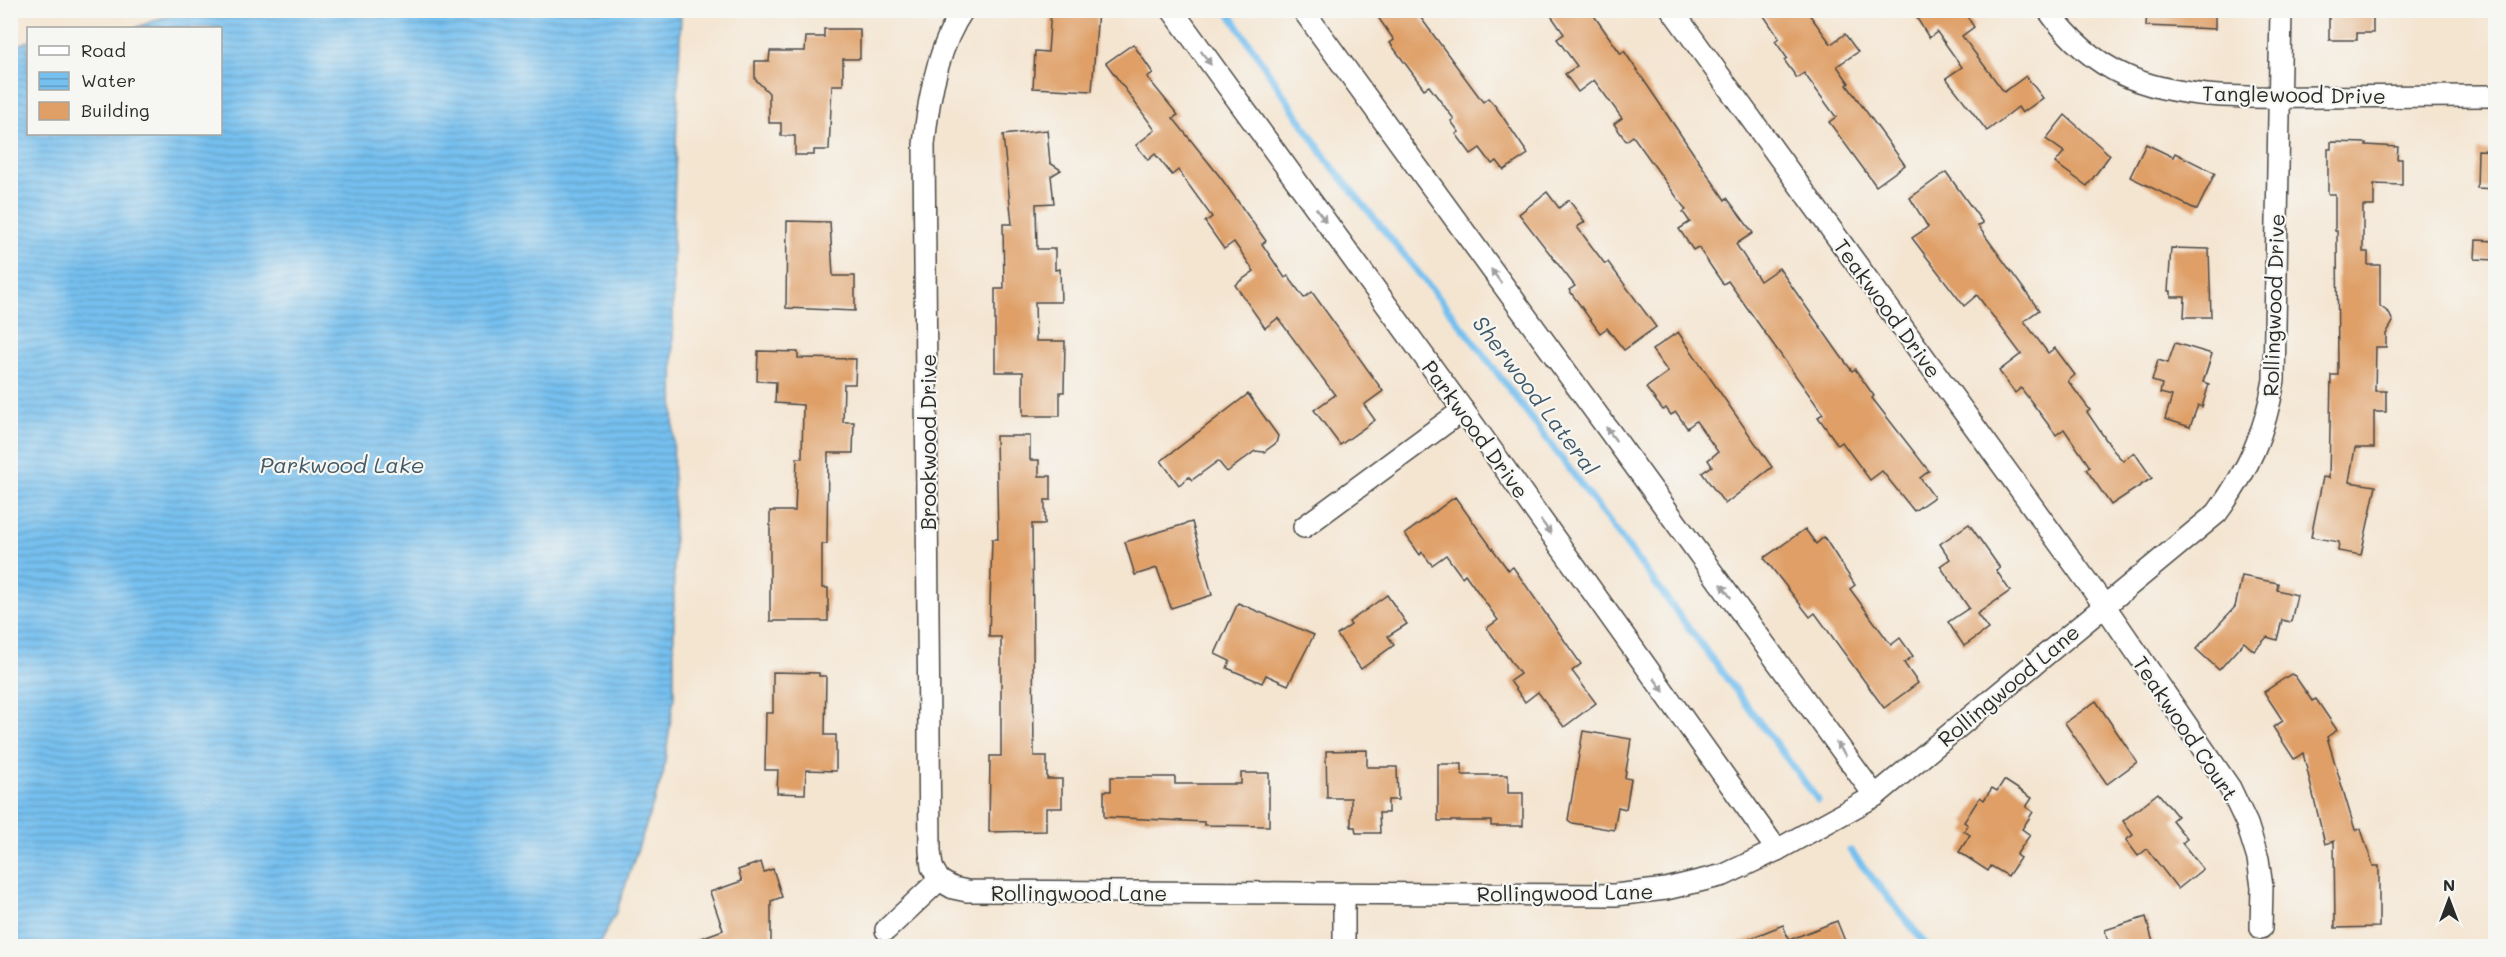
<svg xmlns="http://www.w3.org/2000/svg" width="2506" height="957" font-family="Mali,sans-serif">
<defs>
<pattern id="water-rules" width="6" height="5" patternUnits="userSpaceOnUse" patternTransform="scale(1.5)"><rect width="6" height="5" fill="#76c0ef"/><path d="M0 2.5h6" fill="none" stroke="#619cc2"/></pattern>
</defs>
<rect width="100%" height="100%" fill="#f6f6f2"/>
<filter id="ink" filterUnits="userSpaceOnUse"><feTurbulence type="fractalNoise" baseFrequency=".0167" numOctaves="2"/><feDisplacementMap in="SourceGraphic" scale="12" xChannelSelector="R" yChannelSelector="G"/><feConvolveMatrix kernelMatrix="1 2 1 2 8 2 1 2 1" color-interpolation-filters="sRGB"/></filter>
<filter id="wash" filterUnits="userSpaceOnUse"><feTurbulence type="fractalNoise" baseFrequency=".008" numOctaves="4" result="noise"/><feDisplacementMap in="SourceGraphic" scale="24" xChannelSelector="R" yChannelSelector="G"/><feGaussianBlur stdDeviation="1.35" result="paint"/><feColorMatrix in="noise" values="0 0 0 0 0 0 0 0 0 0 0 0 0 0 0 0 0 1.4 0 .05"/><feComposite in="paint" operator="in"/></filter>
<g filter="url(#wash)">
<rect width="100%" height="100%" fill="#f4e5d1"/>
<polygon fill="url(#water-rules)" stroke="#50768d" stroke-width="1.5" points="193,10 681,11 673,231 674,697 663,775 616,913 598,946 11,946 11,49 28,41 28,134 220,134 220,28 135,28 169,15"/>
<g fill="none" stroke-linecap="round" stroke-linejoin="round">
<g stroke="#76c0ef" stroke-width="7">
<polyline points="1227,10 1327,160 1468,334 1818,800"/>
<polyline points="1850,850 1927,946"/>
</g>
</g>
<g id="blocks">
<g fill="#df9f66">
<polygon points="1051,10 1098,10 1092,91 1033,88 1035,51 1048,52"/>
<polygon points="1373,10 1415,10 1483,102 1488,98 1496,107 1528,154 1504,170 1497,161 1492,164 1480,148 1471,154 1456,134 1459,132 1451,121 1454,119 1429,86 1424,89 1390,43 1394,40"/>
<polygon points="1547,10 1590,10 1621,54 1624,51 1725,200 1727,198 1753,233 1736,244 1760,281 1779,268 1840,355 1852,371 1855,369 1874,396 1872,398 1929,471 1920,478 1934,497 1914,511 1882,471 1870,480 1842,442 1838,445 1818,417 1823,414 1728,281 1723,284 1698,247 1693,250 1679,229 1690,222 1683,212 1686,210 1633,136 1626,141 1614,124 1622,118 1594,80 1578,92 1565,74 1577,66 1557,39 1564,34"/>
<polygon points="1760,10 1806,10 1831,44 1845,34 1858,52 1837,66 1849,83 1847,85 1905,165 1876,186 1829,122 1836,117 1804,73 1797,78 1784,60 1787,58 1775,41 1779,38"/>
<polygon points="1912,10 1963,10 1974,27 1962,36 2004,92 2026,76 2043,98 2022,113 2018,107 1987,131 1946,78 1962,67 1937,32 1929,38"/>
<polygon points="2147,10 2215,10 2215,29 2146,26"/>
<polygon points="2329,10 2373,10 2373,33 2357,33 2357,40 2329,40"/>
<polygon points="824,29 860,29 860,59 843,59 843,85 832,85 829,150 814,150 814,155 795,155 795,136 781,136 781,123 769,123 769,93 755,79 755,61 769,61 770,51 805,51 806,37 824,37"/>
<polygon points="1133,44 1153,73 1147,77 1178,115 1173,118 1221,178 1266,241 1262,244 1285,278 1288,276 1304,298 1312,292 1383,391 1364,405 1375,420 1340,445 1314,410 1335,395 1278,318 1265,328 1235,285 1254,271 1234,242 1224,249 1205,222 1212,217 1178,170 1172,175 1155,154 1148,160 1136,145 1155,130 1106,63"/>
<polygon points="2065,115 2110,155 2087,186 2055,163 2064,152 2046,139"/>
<polygon points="1047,130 1050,163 1061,170 1051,176 1054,203 1036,204 1037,249 1055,249 1055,270 1060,269 1061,302 1035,302 1036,341 1065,341 1064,392 1060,392 1060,416 1023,416 1023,372 995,372 995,289 1004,289 1003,224 1012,224 1003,135"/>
<polygon points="2331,142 2366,143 2366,145 2398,147 2397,159 2402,159 2402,185 2374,184 2374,206 2363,206 2363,252 2368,252 2368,265 2380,265 2380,306 2389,313 2393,322 2386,334 2386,347 2376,347 2375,391 2386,391 2386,412 2374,412 2374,448 2355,448 2349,482 2376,486 2361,555 2338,551 2339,542 2311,537 2323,477 2329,478 2331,375 2338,375 2337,231 2335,231 2335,194 2328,194 2328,149 2331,149"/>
<polygon points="2146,144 2173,157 2175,153 2215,173 2197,210 2130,177"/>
<polygon points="2478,150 2496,151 2496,189 2477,188"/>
<polygon points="1946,172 1983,223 1978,226 2039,310 2024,321 2048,353 2055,348 2075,375 2068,381 2090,410 2087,412 2113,450 2123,461 2134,452 2152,478 2111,505 2086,469 2090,467 2064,429 2056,435 2021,388 2015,393 1999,371 2021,354 1977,295 1964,306 1912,238 1928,227 1910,198"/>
<polygon points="1547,192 1559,208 1569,200 1585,222 1577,227 1605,264 1608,262 1656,327 1624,350 1607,328 1600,333 1569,290 1575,286 1519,214"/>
<polygon points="787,221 830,222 833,276 855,276 855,311 786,308"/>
<polygon points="2476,240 2496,241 2496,260 2475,259"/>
<polygon points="2171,248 2209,249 2211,317 2184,317 2185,297 2171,297 2171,291 2168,291"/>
<polygon points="1678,332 1772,467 1725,504 1702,473 1712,466 1708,460 1718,452 1696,421 1687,428 1676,412 1671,415 1666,408 1663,410 1646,388 1668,372 1652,350"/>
<polygon points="2175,343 2212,354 2203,382 2209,384 2202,407 2198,405 2190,427 2165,419 2172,396 2160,393 2162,384 2152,381 2158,360 2168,363"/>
<polygon points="758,351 798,352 798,358 856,359 855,384 844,384 843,422 854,422 853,453 828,453 827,544 822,544 822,588 828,588 828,621 770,621 770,511 795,511 797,458 802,458 803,405 775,403 776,382 757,381"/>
<polygon points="1248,394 1278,436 1276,443 1264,452 1255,451 1227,472 1218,461 1192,480 1189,477 1179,485 1161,461"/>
<polygon points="996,436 1030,436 1030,460 1039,460 1039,476 1051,476 1051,500 1045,500 1045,524 1032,524 1034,756 1047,756 1047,779 1062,779 1062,808 1046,808 1046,831 989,832 990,756 1001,756 1001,637 989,637 992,539 998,539"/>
<polygon points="1455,497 1508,570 1513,567 1581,664 1572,671 1596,703 1564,727 1538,692 1525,702 1510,681 1520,674 1487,628 1498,620 1465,574 1462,577 1446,555 1432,565 1422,552 1420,555 1405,534"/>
<polygon points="1192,522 1212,595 1171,608 1157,568 1135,575 1125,542"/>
<polygon points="1969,524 2000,568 1996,570 2010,591 1977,614 1988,629 1964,646 1948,622 1969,608 1940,566 1950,559 1940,544"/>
<polygon points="1805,529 1816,544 1824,537 1855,585 1850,589 1891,645 1900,638 1913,656 1904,663 1918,683 1884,708 1815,613 1810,617 1764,558"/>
<polygon points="2242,576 2278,583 2277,590 2297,595 2291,622 2282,620 2277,640 2267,637 2254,651 2244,642 2219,670 2196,649 2235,607"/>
<polygon points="1387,595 1407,624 1388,636 1394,645 1361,669 1337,635 1351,625 1349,622"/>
<polygon points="1238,603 1314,635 1288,685 1266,675 1262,683 1227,668 1230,661 1215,654"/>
<polygon points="773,672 819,673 819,676 826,676 825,735 836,735 836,771 806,770 805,794 777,793 778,770 765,770 766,713 773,713"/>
<polygon points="2291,674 2295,676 2312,701 2316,699 2337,730 2327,737 2343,790 2355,830 2361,829 2373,866 2379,866 2379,927 2335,928 2334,841 2325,844 2303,753 2294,759 2273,727 2283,721 2264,692"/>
<polygon points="2096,701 2137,762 2107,784 2065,723"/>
<polygon points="1583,731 1631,739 1625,778 1631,779 1626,809 1618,807 1614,830 1572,823 1568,820"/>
<polygon points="1367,750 1367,767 1397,767 1398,800 1388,800 1388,813 1379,813 1380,833 1356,833 1355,827 1351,827 1351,798 1327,798 1326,751"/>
<polygon points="1438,764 1462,764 1462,775 1508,775 1508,793 1523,793 1523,826 1491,826 1491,821 1438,821"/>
<polygon points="1241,773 1269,773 1269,826 1204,825 1204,822 1104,817 1104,791 1111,791 1111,777 1175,777 1175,784 1241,784"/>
<polygon points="2004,780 2032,798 2026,807 2033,812 2022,829 2030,835 2016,855 2020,858 2008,876 1991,866 1988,871 1959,852 1970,835 1964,831 1968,825 1964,822 1980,797 1984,800 1992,788 1997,791"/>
<polygon points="2158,793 2177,816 2172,820 2187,839 2182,843 2203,869 2178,889 2147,849 2138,856 2126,840 2133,835 2123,821"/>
<polygon points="761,862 764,872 773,869 782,897 771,901 771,946 684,946 684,944 723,930 710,892 742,881 738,870"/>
<polygon points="2146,917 2154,946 2109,946 2105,930"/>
<polygon points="1837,921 1847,946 1731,946 1783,925 1789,940"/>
</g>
</g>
</g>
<g filter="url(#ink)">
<use href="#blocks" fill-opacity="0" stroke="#494744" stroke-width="1.5"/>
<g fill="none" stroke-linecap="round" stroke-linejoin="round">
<defs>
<g id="street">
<polyline points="1172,10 1463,410 1777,850"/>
<polyline points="1303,10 1875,796"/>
<polyline points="1672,10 2104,605 2230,788 2247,824 2258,859 2262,887 2261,928"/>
<path d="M 2048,10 C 2068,38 2093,61 2124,75 C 2181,102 2264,97 2327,97 C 2383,96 2439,96 2496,96"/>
<polyline points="1304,527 1463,410"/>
<path d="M 939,880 L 953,888 L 967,891 L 1615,895 L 1666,889 L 1724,875 L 1777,850 L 1875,796 L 2217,513 C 2249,469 2265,433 2274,380 L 2281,10"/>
<path d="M 939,880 L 932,867 L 930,851 L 924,145 C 928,100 937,48 963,10"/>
<polyline points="886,930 939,880"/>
<polyline points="1344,946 1344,893"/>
</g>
</defs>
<use href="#street" stroke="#494744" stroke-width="24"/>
<use href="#street" stroke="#fff" stroke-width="21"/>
</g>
<defs><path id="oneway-solid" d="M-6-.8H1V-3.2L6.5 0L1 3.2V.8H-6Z" transform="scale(1.5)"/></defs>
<g fill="#a0a0a0">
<use href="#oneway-solid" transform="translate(1206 58) rotate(54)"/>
<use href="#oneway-solid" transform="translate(1321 215) rotate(54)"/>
<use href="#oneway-solid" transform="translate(1496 276) rotate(-126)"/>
<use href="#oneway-solid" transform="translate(1611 434) rotate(-126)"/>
<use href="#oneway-solid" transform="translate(1546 527) rotate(54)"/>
<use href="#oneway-solid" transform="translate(1726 591) rotate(-126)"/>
<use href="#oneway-solid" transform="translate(1659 685) rotate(54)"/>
<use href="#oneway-solid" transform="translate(1841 749) rotate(-126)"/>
</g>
</g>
<g text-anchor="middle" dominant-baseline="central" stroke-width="4.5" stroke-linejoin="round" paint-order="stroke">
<g font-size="21" fill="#2b2b2b" stroke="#f6f6f2">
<text transform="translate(2294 94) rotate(1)">Tanglewood Drive</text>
<text transform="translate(2273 305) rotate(-88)">Rollingwood Drive</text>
<text transform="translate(1888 308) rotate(54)">Teakwood Drive</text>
<text transform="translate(1476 429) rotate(54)">Parkwood Drive</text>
<text transform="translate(927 442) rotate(-90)">Brookwood Drive</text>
<text transform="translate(2008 685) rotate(-40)">Rollingwood Lane</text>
<text transform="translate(2186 728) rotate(56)">Teakwood Court</text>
<text x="1079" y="892">Rollingwood Lane</text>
<text transform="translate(1565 892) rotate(-1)">Rollingwood Lane</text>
</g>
<g font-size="22" font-style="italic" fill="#425866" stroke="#f6f6f2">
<text transform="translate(1536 395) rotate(53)">Sherwood Lateral</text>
<text x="342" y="464">Parkwood Lake</text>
</g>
</g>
<rect width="2506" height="957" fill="none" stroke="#f6f6f2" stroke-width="36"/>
<rect x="27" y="27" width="195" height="108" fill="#f6f6f2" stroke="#a5a5a2" stroke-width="1.5"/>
<rect x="39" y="46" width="30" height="9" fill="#ffffff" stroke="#a5a5a2" stroke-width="1.5"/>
<text x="81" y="57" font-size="18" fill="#2b2b2b">Road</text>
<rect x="39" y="72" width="30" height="18" fill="url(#water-rules)" stroke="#a5a5a2" stroke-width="1.5"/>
<text x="81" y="87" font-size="18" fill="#2b2b2b">Water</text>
<rect x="39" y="102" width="30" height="18" fill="#df9f66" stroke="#a5a5a2" stroke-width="1.5"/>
<text x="81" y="117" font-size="18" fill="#2b2b2b">Building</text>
<g transform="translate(2449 900)" stroke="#f6f6f2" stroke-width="4.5" paint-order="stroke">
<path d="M0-4.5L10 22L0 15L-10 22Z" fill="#2b2b2b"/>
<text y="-9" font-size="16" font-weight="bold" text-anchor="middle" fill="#2b2b2b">N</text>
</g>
</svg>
